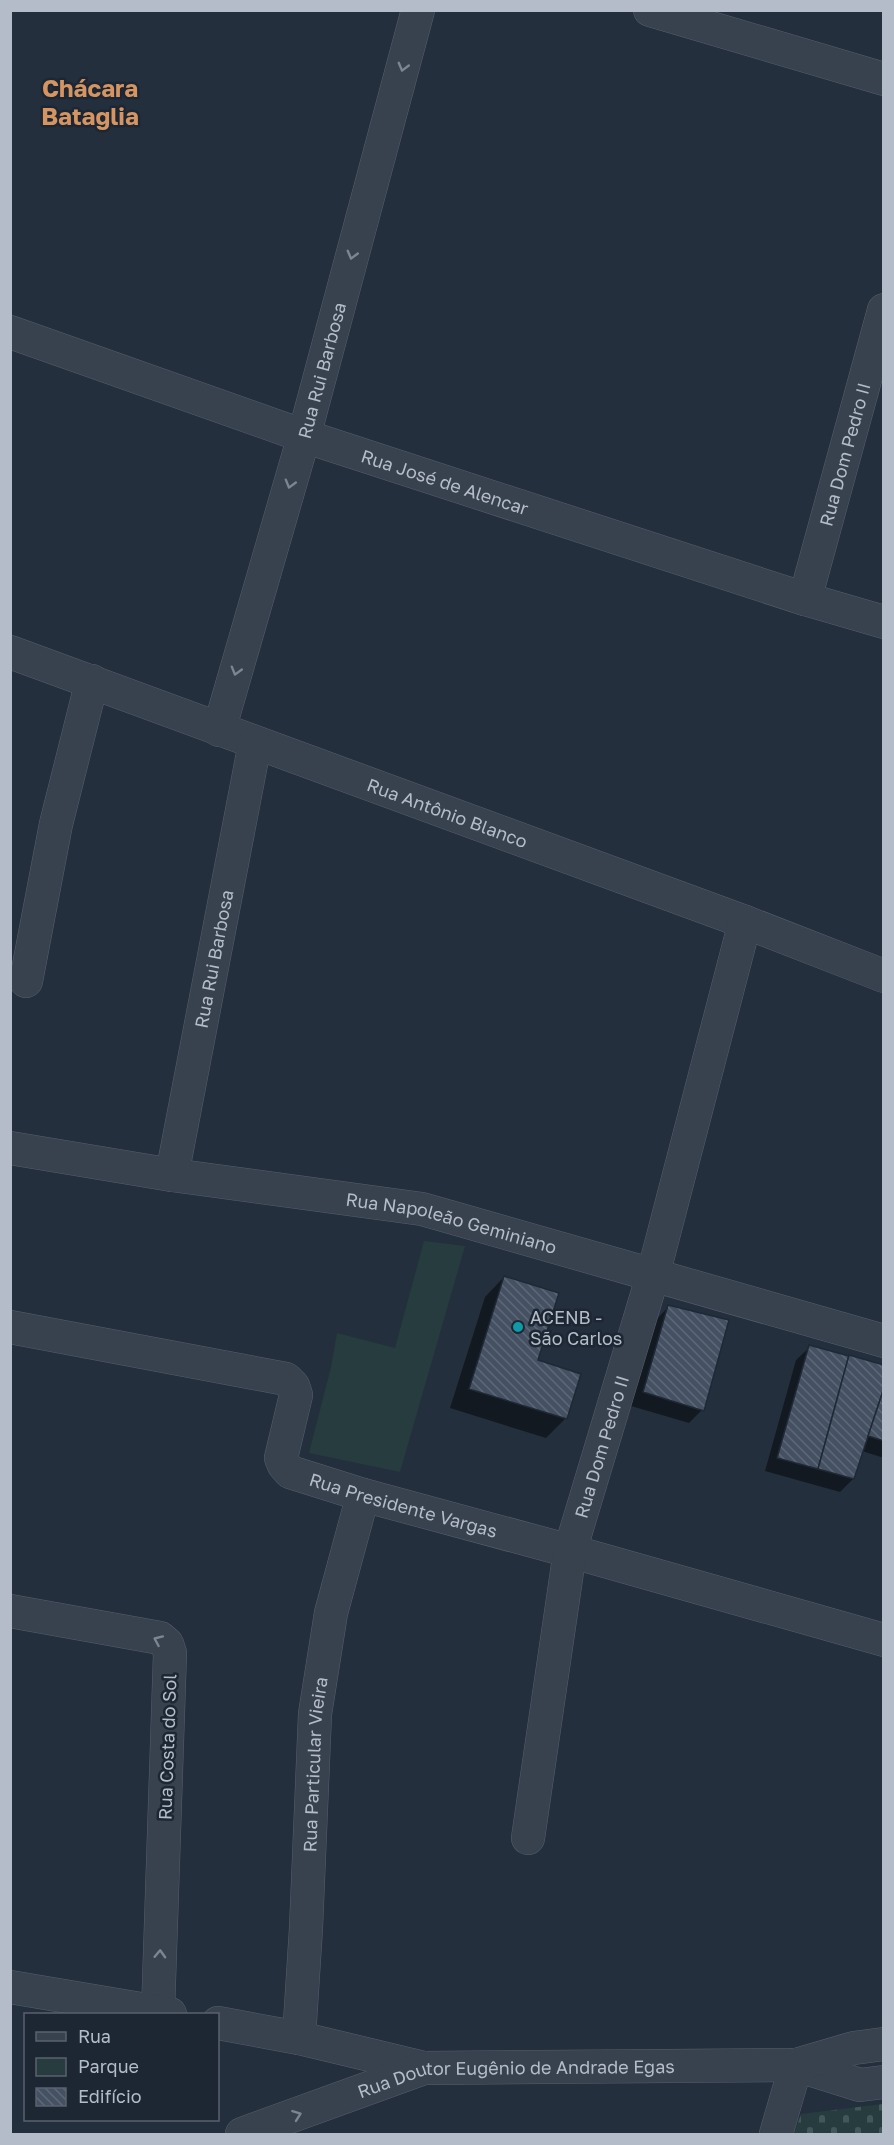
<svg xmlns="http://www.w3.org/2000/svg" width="894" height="2145" font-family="'Golos Text',sans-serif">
<defs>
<pattern id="cemetery-stones" width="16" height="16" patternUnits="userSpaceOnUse" patternTransform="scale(1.5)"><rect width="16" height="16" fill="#263c3f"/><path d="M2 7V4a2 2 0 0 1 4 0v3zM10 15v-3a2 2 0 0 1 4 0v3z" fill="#435659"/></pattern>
<pattern id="building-back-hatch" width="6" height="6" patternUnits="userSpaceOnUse" patternTransform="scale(1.5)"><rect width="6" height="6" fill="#455162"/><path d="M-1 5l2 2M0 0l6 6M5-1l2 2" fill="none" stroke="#5d6877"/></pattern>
</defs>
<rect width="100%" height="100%" fill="#242f3e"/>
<polygon fill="#263c3f" points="424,1241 465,1246 400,1472 309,1453 331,1367 337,1333 395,1348"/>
<polygon fill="url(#cemetery-stones)" points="883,2104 883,2134 794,2134 801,2114"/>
<g fill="#0007">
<polygon points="504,1277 536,1361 566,1418 546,1438 450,1408 485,1297"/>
<polygon points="669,1306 702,1410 689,1423 631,1406 656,1320"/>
<polygon points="810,1347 884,1367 884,1458 862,1451 853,1479 840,1492 765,1471 796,1360"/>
</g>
<g fill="url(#building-back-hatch)" stroke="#1f2835" stroke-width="1.5">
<polygon points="504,1276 559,1293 538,1360 581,1374 567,1419 469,1389"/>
<polygon points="668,1305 729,1320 704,1411 643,1392"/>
<polygon points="809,1345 849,1356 818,1469 777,1458"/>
<polygon points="849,1355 884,1365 884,1388 854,1479 818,1469"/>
<polygon points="884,1388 884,1441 868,1436"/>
</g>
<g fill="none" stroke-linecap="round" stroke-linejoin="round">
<defs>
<g id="minor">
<polyline points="650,10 884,79"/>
<path id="s1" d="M 10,332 L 304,436 L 805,599 L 884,622"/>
<path id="s2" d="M 805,599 L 884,310"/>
<path id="s3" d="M 10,652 L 745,922 L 884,976"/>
<path id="s4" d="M 219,730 L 304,436 L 418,10"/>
<polyline points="26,981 56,824 92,681"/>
<path id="s5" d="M 10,1148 L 172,1175 L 422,1209 L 884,1341"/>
<path id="s6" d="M 172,1175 L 255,743"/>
<path id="s7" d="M 10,1327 L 286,1379 L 293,1386 L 296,1395 L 281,1458 L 284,1465 L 290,1472 L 363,1495 L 570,1551 L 884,1640"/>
<polyline points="10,1611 160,1638 167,1644 170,1653 158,2012"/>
<path id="s8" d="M 528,1838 L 570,1551 L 653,1275 L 745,922"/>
<polyline points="10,1987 170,2014"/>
<polyline points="218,2023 299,2038 424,2068"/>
<path id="s9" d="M 299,2038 L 306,1928 L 315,1714 L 331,1613 L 363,1495"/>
<polyline points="796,2065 860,2085 884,2082"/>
<path id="s10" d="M 242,2134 L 424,2068 L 796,2065 L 854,2048 L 884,2044"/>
<polyline points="776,2134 796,2065"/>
</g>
</defs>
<use href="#minor" stroke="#565f6c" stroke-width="34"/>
<use href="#minor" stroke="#38414e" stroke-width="33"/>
</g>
<defs><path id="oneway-chevron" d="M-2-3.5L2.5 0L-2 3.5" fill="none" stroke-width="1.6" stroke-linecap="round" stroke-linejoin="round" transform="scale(1.5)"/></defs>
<g stroke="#7c8592">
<use href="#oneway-chevron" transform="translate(403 67) rotate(105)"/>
<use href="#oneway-chevron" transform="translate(352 255) rotate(105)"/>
<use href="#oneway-chevron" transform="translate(290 484) rotate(106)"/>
<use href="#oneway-chevron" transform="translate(236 671) rotate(106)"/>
<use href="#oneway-chevron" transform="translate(158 1640) rotate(-156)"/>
<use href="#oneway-chevron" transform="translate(160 1954) rotate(-88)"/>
<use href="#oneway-chevron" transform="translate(297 2115) rotate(-20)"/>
</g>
<circle fill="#0f9aa8" stroke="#1d2633" stroke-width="2" cx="518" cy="1327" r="6"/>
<g text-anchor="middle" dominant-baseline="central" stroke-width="5" stroke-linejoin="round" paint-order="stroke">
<g font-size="18" fill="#b4bcc9" stroke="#1d2633">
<text stroke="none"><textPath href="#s4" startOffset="374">Rua Rui Barbosa</textPath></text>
<text stroke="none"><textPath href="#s2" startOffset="150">Rua Dom Pedro II</textPath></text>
<text stroke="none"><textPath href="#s1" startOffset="460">Rua José de Alencar</textPath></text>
<text stroke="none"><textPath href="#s3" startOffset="466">Rua Antônio Blanco</textPath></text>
<text stroke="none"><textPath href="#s6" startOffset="220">Rua Rui Barbosa</textPath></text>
<text stroke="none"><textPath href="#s5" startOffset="448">Rua Napoleão Geminiano</textPath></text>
<text stroke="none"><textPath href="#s8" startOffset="399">Rua Dom Pedro II</textPath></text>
<text stroke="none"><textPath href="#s7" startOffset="500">Rua Presidente Vargas</textPath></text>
<text transform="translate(167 1747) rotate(-88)">Rua Costa do Sol</text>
<text stroke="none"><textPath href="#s9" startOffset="274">Rua Particular Vieira</textPath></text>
<text stroke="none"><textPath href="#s10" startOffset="284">Rua Doutor Eugênio de Andrade Egas</textPath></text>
</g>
<g font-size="18" fill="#b4bcc9" stroke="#1d2633" text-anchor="start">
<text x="530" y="1317">ACENB -<tspan x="530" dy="21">São Carlos</tspan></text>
</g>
<g font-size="24" font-weight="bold" fill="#d59563" stroke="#1d2633">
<text x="90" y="87">Chácara<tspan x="90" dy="28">Bataglia</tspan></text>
</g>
</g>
<rect width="894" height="2145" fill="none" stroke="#b4bcc9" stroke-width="24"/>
<rect x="24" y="2013" width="195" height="108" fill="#1d2633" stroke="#59626f" stroke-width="1.5"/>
<rect x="36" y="2032" width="30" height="9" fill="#38414e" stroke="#59626f" stroke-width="1.5"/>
<text x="78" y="2043" font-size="18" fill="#b4bcc9">Rua</text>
<rect x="36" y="2058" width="30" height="18" fill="#263c3f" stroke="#59626f" stroke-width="1.5"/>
<text x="78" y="2073" font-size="18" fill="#b4bcc9">Parque</text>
<rect x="36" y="2088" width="30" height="18" fill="url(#building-back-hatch)" stroke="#59626f" stroke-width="1.5"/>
<text x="78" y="2103" font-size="18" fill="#b4bcc9">Edifício</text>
</svg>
